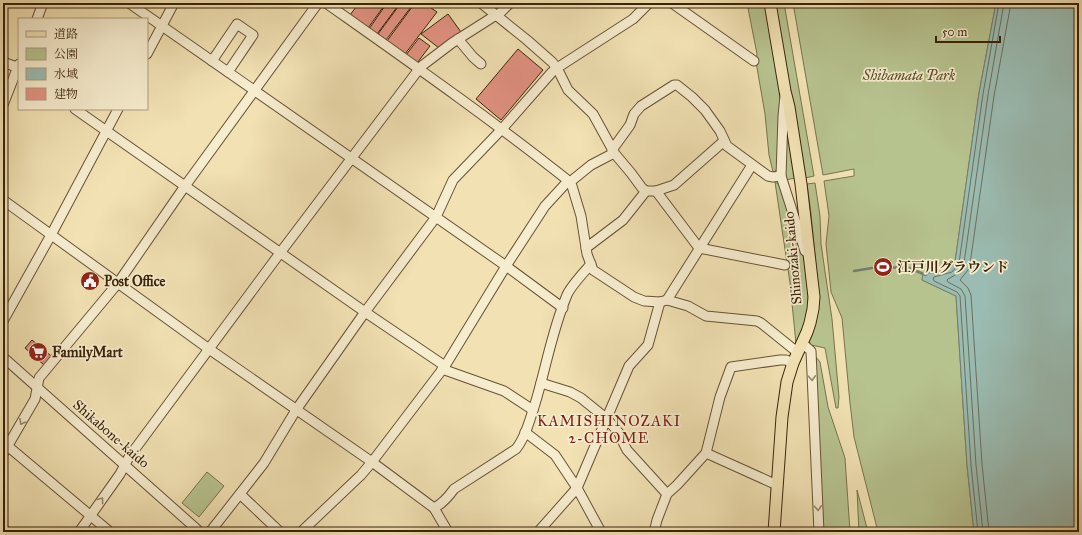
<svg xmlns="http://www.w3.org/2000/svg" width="1082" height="535" font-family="'IM FELL Great Primer','Noto Serif JP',serif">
<rect width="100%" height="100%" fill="#f1e1b3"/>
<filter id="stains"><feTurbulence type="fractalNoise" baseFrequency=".005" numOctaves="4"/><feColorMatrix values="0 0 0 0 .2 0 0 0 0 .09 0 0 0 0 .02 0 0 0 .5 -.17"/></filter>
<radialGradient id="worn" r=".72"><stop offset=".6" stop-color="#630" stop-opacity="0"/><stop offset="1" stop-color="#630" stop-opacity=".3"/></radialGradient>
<g fill="#b7c38f" stroke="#79734c">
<polygon points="747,3 764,3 767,11 779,78 780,116 778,167 777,170 773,172 769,155 765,114 756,62 757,54"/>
<polygon points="775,3 784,3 814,176 805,178"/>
<path d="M 793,3 L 996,3 L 979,93 L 955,262 C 947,273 937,273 924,273 L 922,280 L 956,296 L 967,465 L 974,532 L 878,532 L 854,437 L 850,403 L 842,318 L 831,292 L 826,244 L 829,216 L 824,181 L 854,176 L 854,169 L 823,175 Z"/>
<polygon points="786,115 796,178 785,180"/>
<path d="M 775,182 L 781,186 C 795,228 815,273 806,318 C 805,327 800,336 796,344 L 790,283 Z"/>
<polygon points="815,183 820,216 821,244 832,319 839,397 838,408 836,408 825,348 811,345 809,341 817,315 819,299 811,213 807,184"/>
<polygon points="816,357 820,362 828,407 845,458 850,532 823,532 818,445"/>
<polygon points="207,472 224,486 199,517 182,503"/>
<polygon points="857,490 868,532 859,532"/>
</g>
<path fill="#9bbcb2" stroke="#757f6e" d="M 996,3 L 1079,3 L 1079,532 L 974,532 L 967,465 L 956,296 L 922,280 L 923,273 C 937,273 947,273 955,262 L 979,93 Z"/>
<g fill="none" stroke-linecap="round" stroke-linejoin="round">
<g stroke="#6b705e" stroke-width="1">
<polyline points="978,532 971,465 960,296 957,292 934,281 933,279 934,277 952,272 959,263 983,94 999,3"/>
<polyline points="983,532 976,465 965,296 961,289 948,282 947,280 948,279 957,274 964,263 988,95 1004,3"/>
<polyline points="989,532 982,464 971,295 968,288 960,280 968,270 970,264 994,96 1011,3"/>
</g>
<g stroke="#757f6e" stroke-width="2.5">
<polyline points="884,268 906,267 926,275"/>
<polyline points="854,271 872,268"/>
</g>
</g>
<g fill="#e29282" stroke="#3b2309">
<polygon points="359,3 386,3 368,28 350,15"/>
<polygon points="387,3 400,3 377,34 369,29"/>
<polygon points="401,3 414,3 386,40 378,34"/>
<polygon points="415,3 424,3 437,12 405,54 387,41"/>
<polygon points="448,14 461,32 439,48 421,34"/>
<polygon points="419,38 430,46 417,63 406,55"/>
<polygon points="518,49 543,70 501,120 476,99"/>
<polygon points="32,340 51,356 44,365 25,348"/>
</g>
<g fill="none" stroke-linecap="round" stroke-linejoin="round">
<defs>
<g id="minor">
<polyline points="129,3 506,266 563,308"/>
<path d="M 326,3 C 408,61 491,119 570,182 L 572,186 L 581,216 L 587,254 L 593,270 L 634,297 L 644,301 L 660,302 L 667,300 L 688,306 L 706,316 L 757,321 L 761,323 L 797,352"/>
<polyline points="481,3 527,40 552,62 557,68 568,90 593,114 615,154 631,173 642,188 646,191 656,191 674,185 724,141"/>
<polyline points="672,3 754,61"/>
<polyline points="497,16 510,3"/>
<polyline points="37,19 43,3"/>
<polyline points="458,39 473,57 481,64"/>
<polyline points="147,54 174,3"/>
<polyline points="212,61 237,24 253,35 228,72"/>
<polyline points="3,62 19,68"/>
<polyline points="785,96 783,116 781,176 805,251"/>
<polyline points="3,105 19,64"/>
<polyline points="75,109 365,312 445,366"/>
<polyline points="612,150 630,125 634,114 641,106 674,85 677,85 692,97 705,110 720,131 727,146 768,176 773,177 781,176"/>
<polyline points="570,182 591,165 614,153"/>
<polyline points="656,191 699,248 785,265"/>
<polyline points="3,200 209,349 372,462 434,508 448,532"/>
<polyline points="586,248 623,220 646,191"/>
<polyline points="667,300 752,165"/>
<polyline points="3,321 51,235 118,109"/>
<polyline points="802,343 811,351 819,532"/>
<polyline points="3,357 200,532"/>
<polyline points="442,369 504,391 533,410"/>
<polyline points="541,383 570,392 581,398 607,419 619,433 622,440 627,450 667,494"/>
<polyline points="525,432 555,455 577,488 601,532"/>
<polyline points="4,443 110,532"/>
<polyline points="706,453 777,485"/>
<polyline points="3,454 35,399 39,378 118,283 185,186 318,3"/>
<polyline points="240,494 280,532"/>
<path d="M 434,508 C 442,504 449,496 454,489 L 516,449 C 526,436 530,419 535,404 C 546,368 552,330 567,295 C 570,287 585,271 591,264"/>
<polyline points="3,529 7,532"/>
<polyline points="79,532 120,474 129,457 280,253 419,69 423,65 452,43 496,15"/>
<polyline points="210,532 264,463 296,410 365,312 436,217 453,180 502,129 552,72 557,68 633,19 649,3"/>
<polyline points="301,532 361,475 372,462 445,366 506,266 545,206 568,181"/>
<polyline points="538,532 577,488 629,366 648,345 660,302"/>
<polyline points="654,532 657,520 667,494 677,485 706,453 720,397 731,367 780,360 786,360 793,363"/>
</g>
<polyline id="major" points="770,3 785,91 789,107 801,184 814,297 813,309 810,323 807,332 793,363 787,382 782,417 774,532"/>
</defs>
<use href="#minor" stroke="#685234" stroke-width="11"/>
<use href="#major" stroke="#3b2309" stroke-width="13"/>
<use href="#minor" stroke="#f6ecce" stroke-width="9"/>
<use href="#major" stroke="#f1e1b3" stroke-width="11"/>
</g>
<defs><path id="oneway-chevron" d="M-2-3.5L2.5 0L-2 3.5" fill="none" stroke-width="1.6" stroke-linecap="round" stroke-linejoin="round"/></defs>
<g stroke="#98886c">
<use href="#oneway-chevron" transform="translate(812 378) rotate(87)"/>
<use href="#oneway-chevron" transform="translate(22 422) rotate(120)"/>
<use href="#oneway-chevron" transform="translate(101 500) rotate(-54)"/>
<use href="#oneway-chevron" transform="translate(818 508) rotate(87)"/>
</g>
<defs>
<symbol id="stadium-disc" viewBox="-11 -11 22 22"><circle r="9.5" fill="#8f2418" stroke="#f6ecce"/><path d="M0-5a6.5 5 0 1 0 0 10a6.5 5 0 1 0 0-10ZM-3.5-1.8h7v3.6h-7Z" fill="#fff"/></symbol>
<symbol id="civic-disc" viewBox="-11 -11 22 22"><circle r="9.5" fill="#8f2418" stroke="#f6ecce"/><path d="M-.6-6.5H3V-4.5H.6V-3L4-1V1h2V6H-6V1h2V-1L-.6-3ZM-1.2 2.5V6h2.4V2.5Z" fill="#fff"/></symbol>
<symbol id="supermarket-disc" viewBox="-11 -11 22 22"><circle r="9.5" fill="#8f2418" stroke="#f6ecce"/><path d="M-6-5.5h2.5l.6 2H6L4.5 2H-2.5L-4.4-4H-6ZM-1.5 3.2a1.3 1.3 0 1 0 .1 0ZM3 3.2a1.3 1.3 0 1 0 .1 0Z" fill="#fff"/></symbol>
</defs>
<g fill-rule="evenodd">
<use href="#stadium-disc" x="872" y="256" width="22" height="22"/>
<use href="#civic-disc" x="79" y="270" width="22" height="22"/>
<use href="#supermarket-disc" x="27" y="341" width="22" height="22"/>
</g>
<g text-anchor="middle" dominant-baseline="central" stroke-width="3.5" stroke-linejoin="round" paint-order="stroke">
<g font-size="14" font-style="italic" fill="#5a4b2a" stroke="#f6ecce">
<text x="909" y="75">Shibamata Park</text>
</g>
<g font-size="14" fill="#3b2309" stroke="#f6ecce">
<text transform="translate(793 258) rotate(-95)">Shinozaki-kaido</text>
<text transform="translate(111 434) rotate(41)">Shikabone-kaido</text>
</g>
<g font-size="14" font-weight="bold" fill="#3b2309" stroke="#f6ecce" text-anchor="start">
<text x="897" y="267">江戸川グラウンド</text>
<text x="104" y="281">Post Office</text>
<text x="52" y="352">FamilyMart</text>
</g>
<g font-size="15" letter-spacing="1" fill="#7a1f14" stroke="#f6ecce">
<text x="609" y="421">KAMISHINOZAKI<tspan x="609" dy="17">2-CHOME</tspan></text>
</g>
</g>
<rect width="1082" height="535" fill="none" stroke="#f1e1b3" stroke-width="16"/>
<rect x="4" y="4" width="1074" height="527" fill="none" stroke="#3b2309" stroke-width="2"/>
<rect x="8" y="8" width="1066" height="519" fill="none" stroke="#3b2309"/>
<rect x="18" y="18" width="130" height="92" fill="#f6ecce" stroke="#ab9c7f"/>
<rect x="26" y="31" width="20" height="6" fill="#f1e1b3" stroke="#ab9c7f"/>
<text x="54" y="38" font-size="12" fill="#3b2309">道路</text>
<rect x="26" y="48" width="20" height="12" fill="#b7c38f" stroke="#ab9c7f"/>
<text x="54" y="58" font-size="12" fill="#3b2309">公園</text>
<rect x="26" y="68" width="20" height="12" fill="#9bbcb2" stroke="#ab9c7f"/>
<text x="54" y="78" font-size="12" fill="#3b2309">水域</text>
<rect x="26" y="88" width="20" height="12" fill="#e29282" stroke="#ab9c7f"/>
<text x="54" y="98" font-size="12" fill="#3b2309">建物</text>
<path d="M936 36v6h64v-6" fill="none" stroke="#3b2309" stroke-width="2"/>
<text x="942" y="36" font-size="12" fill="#3b2309" stroke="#f6ecce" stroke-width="3" paint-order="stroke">50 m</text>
<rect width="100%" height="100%" filter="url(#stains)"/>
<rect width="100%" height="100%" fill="url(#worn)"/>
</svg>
